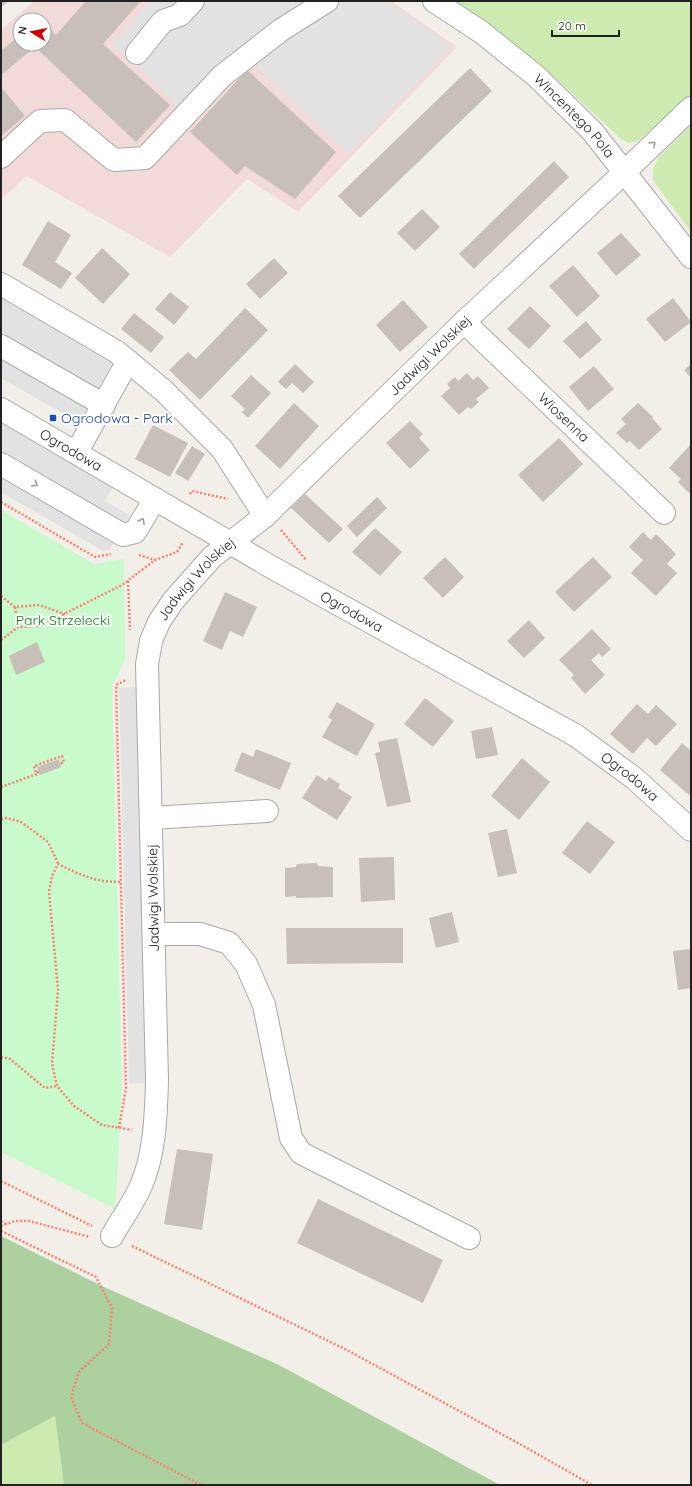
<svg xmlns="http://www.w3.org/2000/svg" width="692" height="1486" font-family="Quicksand,sans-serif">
<rect width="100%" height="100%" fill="#f2efe9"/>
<path fill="#f2dad9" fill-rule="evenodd" d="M 34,1 L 391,1 L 457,47 L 298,212 L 247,179 L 170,257 L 26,176 L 1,200 L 1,30 ZM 20,20 L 44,20 L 44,44 L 20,44 Z"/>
<g fill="#cdebb0">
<polygon points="456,1 691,1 691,94 639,140 630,143 622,140 558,80"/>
<polygon points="691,125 691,232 653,180 653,168 659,157"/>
<polygon points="55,1416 64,1485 1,1485 1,1445"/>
</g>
<polygon fill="#add19e" points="1,1236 104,1287 279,1365 500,1485 64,1485 55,1416 1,1445"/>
<polygon fill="#c8facc" points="1,510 94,564 124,559 125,661 112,685 122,1092 115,1209 1,1152"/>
<g fill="#e2e2e2">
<polygon points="150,1 388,1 452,46 349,154 250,61 195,121 112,44"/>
<polygon points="1,298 113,362 78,422 1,378"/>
<polygon points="1,422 113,487 105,501 130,515 110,549 103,551 1,492"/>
<polygon points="136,687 146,1083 129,1084 119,688"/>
</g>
<g fill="#c7bfb8">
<polygon points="1,1 9,1 1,7"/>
<polygon points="86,1 141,1 103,44 170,105 136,142 35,47 1,75 1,51 20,35 20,44 44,44 44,23 56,35"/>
<polygon points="470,68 492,91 360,218 338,196"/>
<polygon points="247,70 336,152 295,199 245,166 237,175 190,132"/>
<polygon points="1,87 25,116 1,136"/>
<polygon points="554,161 569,177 474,269 459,254"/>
<polygon points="422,209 440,227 415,251 397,233"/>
<polygon points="48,221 71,235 55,262 72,273 61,289 22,265"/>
<polygon points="621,233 641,255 616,276 597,253"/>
<polygon points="102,248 130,274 103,304 75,278"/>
<polygon points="274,258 288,273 260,299 246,284"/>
<polygon points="573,265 600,296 577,317 549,286"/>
<polygon points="170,292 189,307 174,325 155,309"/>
<polygon points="673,298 691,322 665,342 646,319"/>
<polygon points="403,300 428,327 400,352 376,325"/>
<polygon points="530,306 551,326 529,349 507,329"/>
<polygon points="245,308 268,330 200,400 169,370 188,352 196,359"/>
<polygon points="134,313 164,337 151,353 121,329"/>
<polygon points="586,321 602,340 580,359 563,341"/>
<polygon points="295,364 314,382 303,393 292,383 286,389 278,382"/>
<polygon points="691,364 691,378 684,370"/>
<polygon points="594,366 614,389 588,411 569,387"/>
<polygon points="467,373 473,380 478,376 489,388 476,399 479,402 471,409 468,407 459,415 441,396 450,388 447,384 455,377 458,381"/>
<polygon points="251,375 271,393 248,418 242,412 245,409 231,396"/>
<polygon points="294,403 319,426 280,469 255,446"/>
<polygon points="638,403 653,417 652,418 662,429 639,450 630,441 627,443 616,433 626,424 621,419"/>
<polygon points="410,421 423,434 419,438 430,450 410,469 386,443"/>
<polygon points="153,425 188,443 170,477 135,459"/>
<polygon points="559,438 583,464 543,502 518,475"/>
<polygon points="690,445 691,446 691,491 689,493 678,482 681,479 669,468"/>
<polygon points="192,446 205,454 188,481 175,473"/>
<polygon points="305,494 343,529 329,543 291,508"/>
<polygon points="377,497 387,508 357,537 347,526"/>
<polygon points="375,528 402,552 380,576 352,552"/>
<polygon points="643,532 651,540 656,534 676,554 667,564 677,573 656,596 631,573 643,560 629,547"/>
<polygon points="445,557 464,577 443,598 423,578"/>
<polygon points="593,557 612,577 574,612 555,592"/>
<polygon points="225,592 257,607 243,637 230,631 222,650 203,641"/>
<polygon points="529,620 545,638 524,658 507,641"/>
<polygon points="592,629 611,649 602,657 599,653 591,660 605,675 585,694 571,678 574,675 559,660"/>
<polygon points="37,642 45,662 16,675 9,656"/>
<polygon points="425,698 454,721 433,747 404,724"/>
<polygon points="337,702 375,724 357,756 322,737 332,720 328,717"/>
<polygon points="637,704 648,714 656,705 677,724 656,746 647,738 633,754 610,734"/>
<polygon points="492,727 498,755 476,759 471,731"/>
<polygon points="397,738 411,802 387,807 375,753 380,752 378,742"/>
<polygon points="682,743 691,751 691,792 689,795 660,770"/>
<polygon points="256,749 291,763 280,790 234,771 242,752 253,757"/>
<polygon points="522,758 550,782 519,820 491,796"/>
<polygon points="59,759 61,767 40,775 37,767"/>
<polygon points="317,775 326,781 329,777 340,784 338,788 352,797 337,820 302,798"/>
<polygon points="587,821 615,842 590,874 562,853"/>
<polygon points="507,829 517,873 498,877 488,833"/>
<polygon points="394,857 395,900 361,902 359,858"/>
<polygon points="317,863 318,866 333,867 333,897 296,898 296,896 285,897 285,868 296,867 297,864"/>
<polygon points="452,912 459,942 436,948 429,918"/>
<polygon points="286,928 403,928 403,963 287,964"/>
<polygon points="691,949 691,988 678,990 673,951"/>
<polygon points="177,1149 213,1154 202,1230 164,1224"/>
<polygon points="318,1199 443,1260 423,1303 297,1243"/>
</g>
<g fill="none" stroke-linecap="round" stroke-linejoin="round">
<defs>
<g id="minor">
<path id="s1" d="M 434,1 L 481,32 L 536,76 L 592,131 L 691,257"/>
<polyline points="137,53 163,21 180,15 193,1"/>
<polyline points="1,157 40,121 65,120 114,160 145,158 222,76 281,30 327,1"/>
<polyline points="1,284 117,352 164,391 222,449 265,516"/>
<path id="s2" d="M 464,322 L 664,513"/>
<polyline points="1,346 104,405"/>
<path id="s3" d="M 1,409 L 273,568 L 575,735 L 634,778 L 691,830"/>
<polyline points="76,453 128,361"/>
<polyline points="1,464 123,535 135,532 155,499"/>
<polyline points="151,818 267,811"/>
<polyline points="154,934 200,934 229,943 246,964 264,1005 291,1138 301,1153 469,1238"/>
<path id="s4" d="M 112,1236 C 121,1220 132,1205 140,1188 C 155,1155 156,1116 157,1080 L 147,664 L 151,641 L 159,622 L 173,601 L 212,557 L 265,516 L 464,322 L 614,182 L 691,108"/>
</g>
</defs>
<use href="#minor" stroke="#a9a9a9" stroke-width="24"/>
<g stroke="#fa8072" stroke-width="2.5" stroke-dasharray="2 2" stroke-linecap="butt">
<polyline points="190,494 192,491 228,499"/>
<polyline points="1,502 95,557 111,554"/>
<polyline points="281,530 306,560"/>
<polyline points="139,555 155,560"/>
<polyline points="128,581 130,630"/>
<polyline points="1,596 15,607 39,605 65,614"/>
<polyline points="15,607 18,627"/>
<polyline points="1,640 18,627 40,626 122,585 155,560 177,552 183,542"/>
<polyline points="39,772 36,773 34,766 62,756 64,762 60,764"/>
<polyline points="1,787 37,774 36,773"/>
<polyline points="1,819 6,818 21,822 48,842 58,863"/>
<path d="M 120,882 C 94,882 81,875 58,864 L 52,876 L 49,892 L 58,990 L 52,1064 L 57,1086 L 74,1106 L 102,1125 L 132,1130"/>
<polyline points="1,1057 10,1059 45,1088 57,1086"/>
<polyline points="119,1128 126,1088 116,685 126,680"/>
<polyline points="1,1181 92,1226"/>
<polyline points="1,1221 6,1224"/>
<polyline points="1,1226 15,1221 29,1221 90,1237"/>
<polyline points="1,1231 96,1277 112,1308 109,1344 79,1372 71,1397 82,1423 201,1485"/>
<polyline points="132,1246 345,1349 518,1443 592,1485"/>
</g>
<use href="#minor" stroke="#fff" stroke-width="22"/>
</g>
<defs><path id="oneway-chevron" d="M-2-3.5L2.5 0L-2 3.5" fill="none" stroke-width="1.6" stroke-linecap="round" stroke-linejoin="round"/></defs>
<g stroke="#9c9c9c">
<use href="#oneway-chevron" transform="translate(653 144) rotate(-44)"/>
<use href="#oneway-chevron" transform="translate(35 484) rotate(30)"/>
<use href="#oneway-chevron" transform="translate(142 521) rotate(-60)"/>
</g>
<rect fill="#1a4fb4" stroke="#fff" stroke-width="1.5" x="49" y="414" width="8" height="8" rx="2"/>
<g text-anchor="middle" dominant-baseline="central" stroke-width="4" stroke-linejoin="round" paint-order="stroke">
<g font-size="14" fill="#222" stroke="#fff">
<text stroke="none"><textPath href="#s1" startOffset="182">Wincentego Pola</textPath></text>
<text stroke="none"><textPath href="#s4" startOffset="1007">Jadwigi Wolskiej</textPath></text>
<text stroke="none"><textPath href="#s2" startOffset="138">Wiosenna</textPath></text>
<text stroke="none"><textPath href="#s3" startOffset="81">Ogrodowa</textPath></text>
<text stroke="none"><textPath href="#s4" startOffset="683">Jadwigi Wolskiej</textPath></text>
<text stroke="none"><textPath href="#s3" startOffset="405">Ogrodowa</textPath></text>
<text stroke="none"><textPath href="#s3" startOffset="729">Ogrodowa</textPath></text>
<text transform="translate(153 898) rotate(-91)">Jadwigi Wolskiej</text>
</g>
<g font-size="14" fill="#164399" stroke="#fff" text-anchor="start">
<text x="61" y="418">Ogrodowa - Park</text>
</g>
<g font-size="14" fill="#0c8416" stroke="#fff">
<text x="63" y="620">Park Strzelecki</text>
</g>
</g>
<rect width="692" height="1486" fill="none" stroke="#222222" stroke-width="4"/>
<g transform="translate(32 32) rotate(280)"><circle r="19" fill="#ffffff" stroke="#a7a7a7"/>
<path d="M0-3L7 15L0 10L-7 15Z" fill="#d40000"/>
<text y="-6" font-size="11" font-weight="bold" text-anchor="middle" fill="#222222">N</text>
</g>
<path d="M552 30v6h67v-6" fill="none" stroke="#222222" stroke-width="2"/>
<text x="558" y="30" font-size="12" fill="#222222" stroke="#ffffff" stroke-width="3" paint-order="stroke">20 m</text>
</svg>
